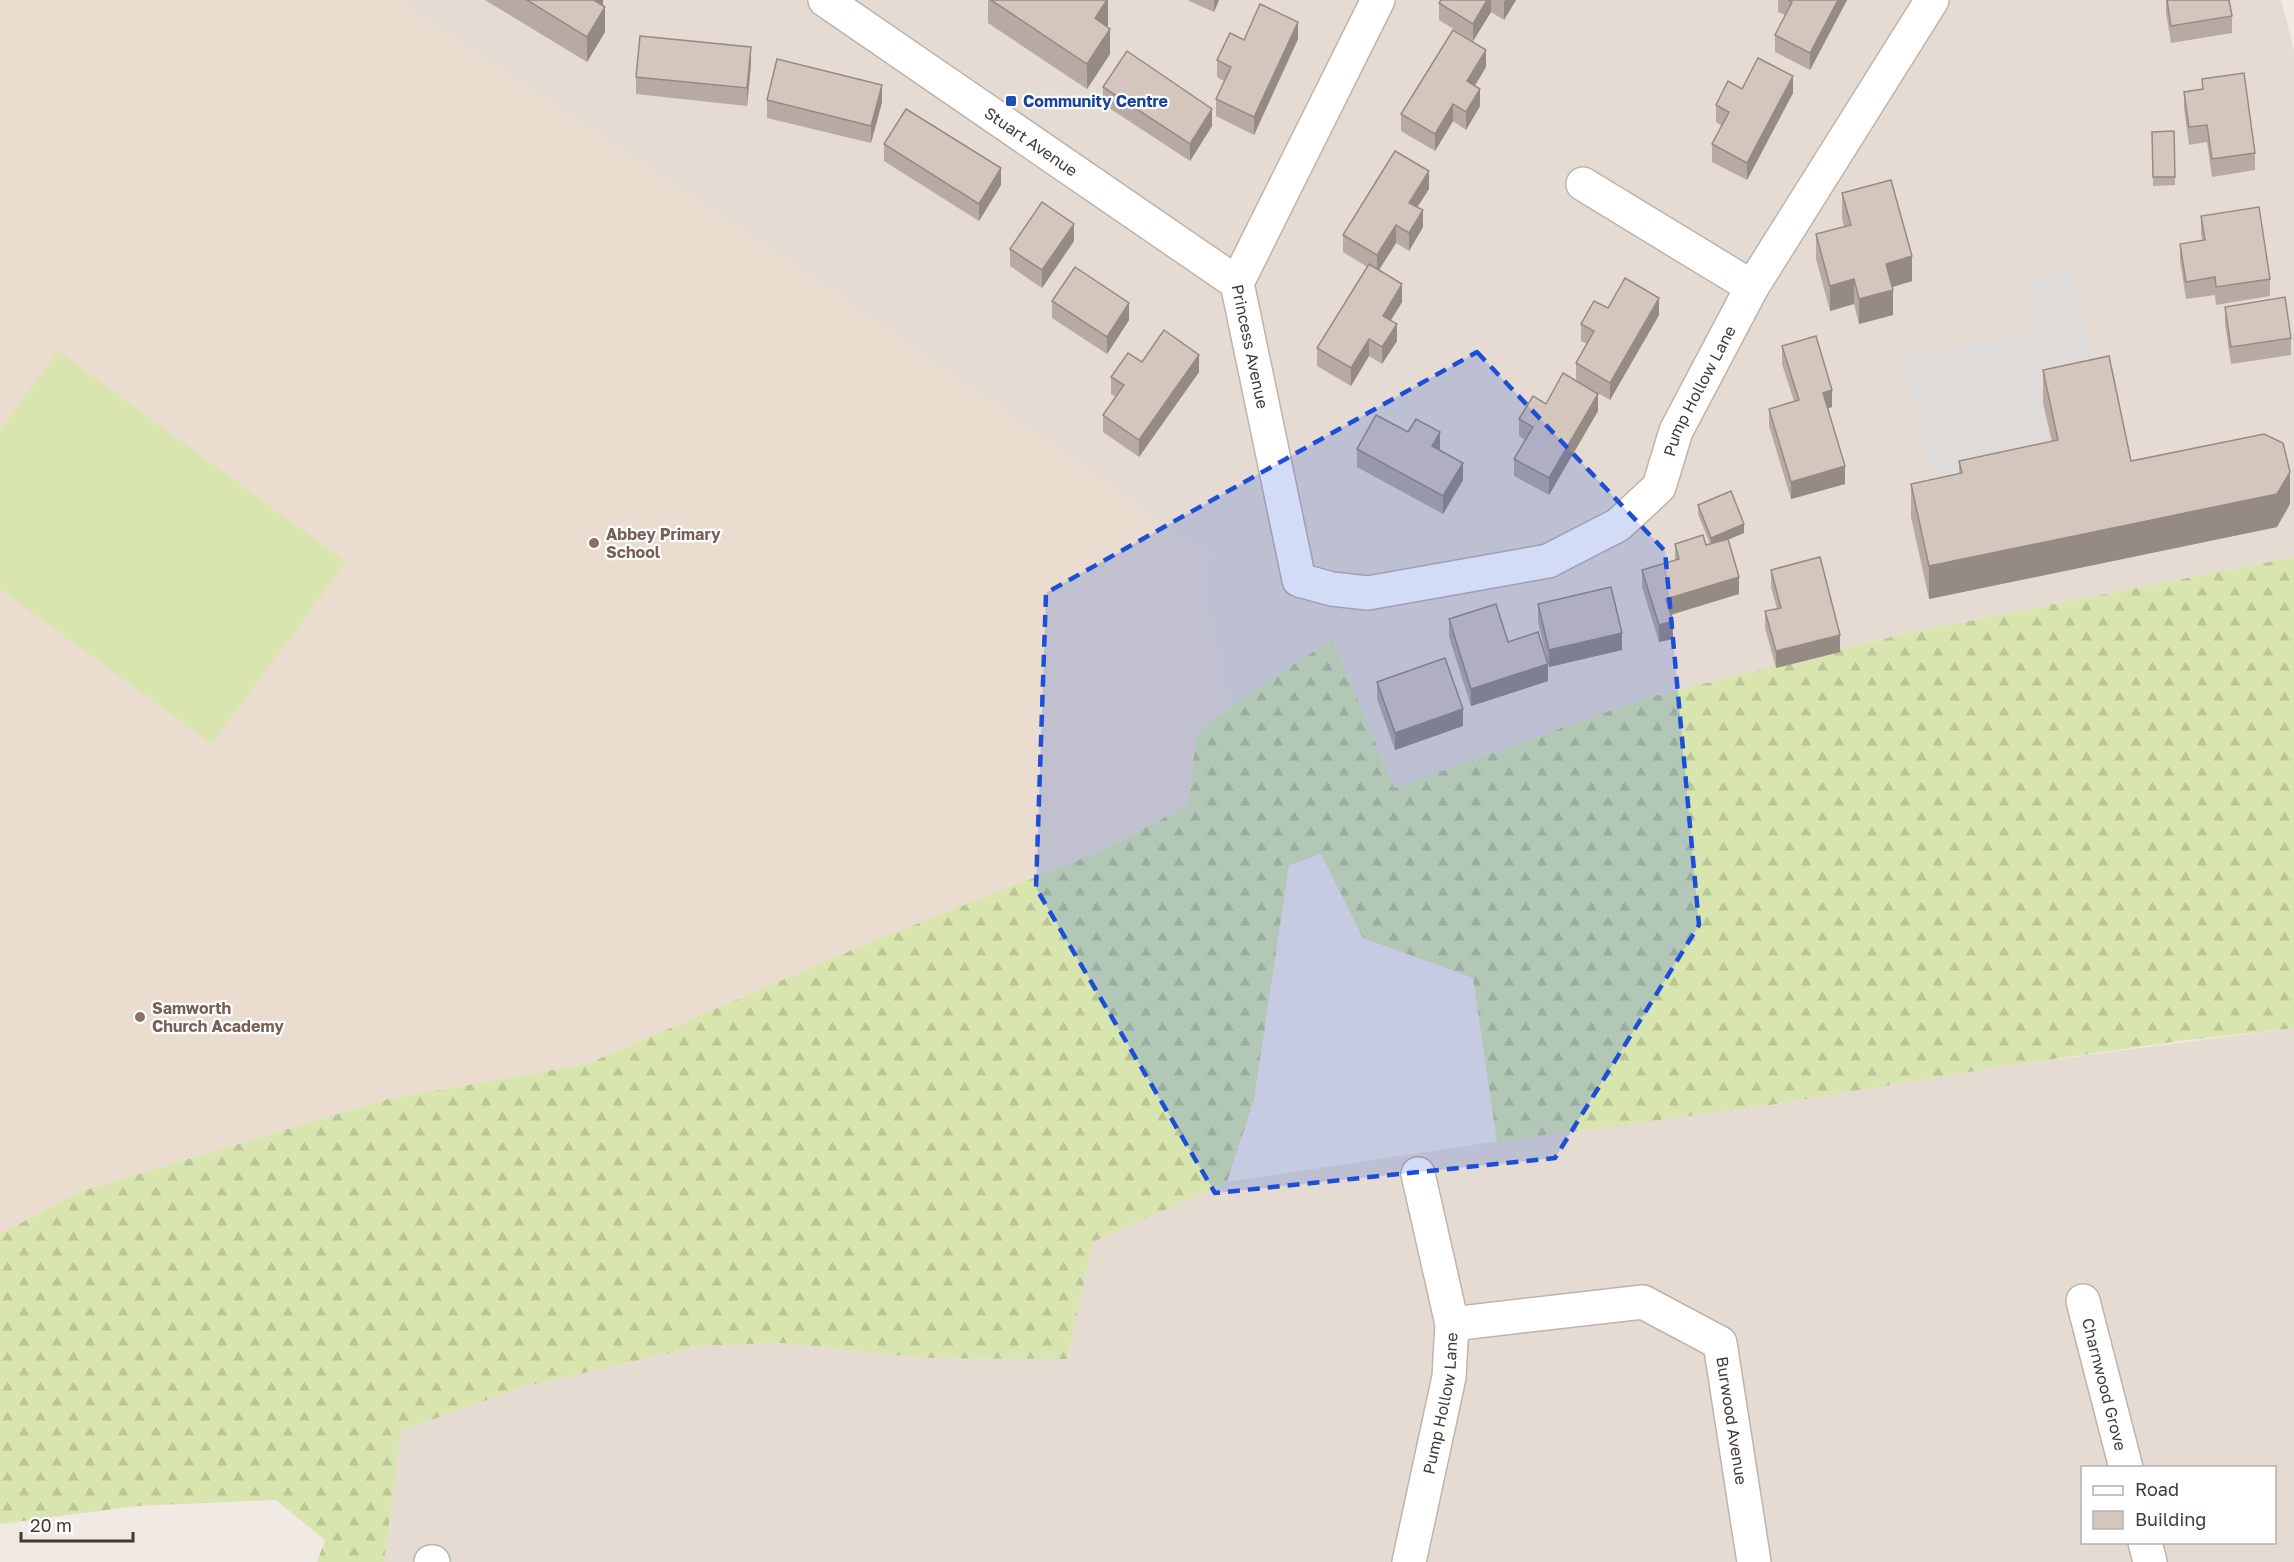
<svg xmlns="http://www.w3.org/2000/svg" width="2294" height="1562" font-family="'Golos Text',sans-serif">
<defs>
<pattern id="forest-firs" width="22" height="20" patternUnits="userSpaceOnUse" patternTransform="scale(1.5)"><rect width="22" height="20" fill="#d8e5ae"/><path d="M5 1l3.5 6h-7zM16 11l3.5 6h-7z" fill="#bbc596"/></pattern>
</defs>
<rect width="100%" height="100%" fill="#f1eae4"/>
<g fill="#e5dbd2" fill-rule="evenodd">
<polygon points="394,0 2281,0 2294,50 2294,557 1903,634 1646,698 1394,789 1333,639 1263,684 1229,709 1202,585 1211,554 1166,531 1123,496 782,258"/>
<path d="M 2294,1028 L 2294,1562 L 384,1562 L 401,1431 L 520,1388 L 699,1346 L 781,1343 L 922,1358 L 1067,1359 L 1093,1242 L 1227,1182 L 1559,1132 L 1777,1104 L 2018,1064 ZM 2082,1468 L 2274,1468 L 2274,1542 L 2082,1542 Z"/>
</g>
<polygon fill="#eadcce" points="0,0 394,0 782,258 1123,496 1166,531 1211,554 1202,585 1229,709 1197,733 1188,805 1107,849 866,944 587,1064 388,1099 79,1192 0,1234"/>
<polygon fill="url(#forest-firs)" points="2294,557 2294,1028 2180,1041 2018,1064 1777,1104 1497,1142 1473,978 1363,938 1321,854 1289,865 1254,1099 1227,1182 1093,1242 1067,1359 922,1358 781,1343 699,1346 520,1388 401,1431 384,1562 317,1562 325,1540 276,1500 136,1506 0,1524 0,1234 79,1192 388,1099 587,1064 866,944 1106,849 1188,805 1197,733 1263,684 1333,639 1394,788 1646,698 1903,634"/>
<polygon fill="#d8e5ae" points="58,351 346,562 212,744 0,589 0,430"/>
<polygon fill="#dfdbd9" points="2071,269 2091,356 2103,352 2109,389 2058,473 1941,510 1903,357 2037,332 2027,280"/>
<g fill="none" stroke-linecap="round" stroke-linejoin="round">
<defs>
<g id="minor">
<path id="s1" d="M 825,0 L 1237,283"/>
<path id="s2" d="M 1378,0 L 1237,283 L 1299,580 L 1332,589 L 1368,593 L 1548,561 L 1618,525 L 1659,487 L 1676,431 L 1752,287 L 1932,0"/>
<polyline points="1583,184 1752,287"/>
<path id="s3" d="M 2083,1301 L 2126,1468"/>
<path id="s4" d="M 1452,1324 L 1643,1302 L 1720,1343 L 1754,1562"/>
<polyline points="2145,1542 2150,1562"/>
<polyline points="431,1562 433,1562"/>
<path id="s5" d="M 1409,1562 L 1449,1377 L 1452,1324 L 1418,1174"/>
</g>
</defs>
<use href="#minor" stroke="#bfb3aa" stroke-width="36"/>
<use href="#minor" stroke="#fff" stroke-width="33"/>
</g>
<g fill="#b7aaa3">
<polygon points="485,0 603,0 605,32 587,62"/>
<polygon points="988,0 1108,0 1108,25 1107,26 1110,54 1087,89 988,23"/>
<polygon points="1189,0 1219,0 1214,12 1189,1"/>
<polygon points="1441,0 1516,0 1504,20 1491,12 1473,41 1439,20 1439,3"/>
<polygon points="1778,0 1847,0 1810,70 1775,52 1775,35 1785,15 1778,12"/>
<polygon points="2166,0 2229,0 2232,16 2232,33 2171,43 2166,13"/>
<polygon points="1298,39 1254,135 1216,116 1216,99 1224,81 1217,77 1217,60 1244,40"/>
<polygon points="751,64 747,106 636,94 636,77"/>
<polygon points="1486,67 1475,86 1480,106 1466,130 1453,121 1435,151 1401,131 1401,114"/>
<polygon points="2202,79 2255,153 2255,170 2212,177 2207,142 2189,145 2184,109 2184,92 2202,89"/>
<polygon points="1103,87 1212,126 1190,161 1103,104"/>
<polygon points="1742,89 1793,93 1747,180 1712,162 1712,144 1722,126 1716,122 1716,105"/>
<polygon points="767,100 882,102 871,143 767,118"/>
<polygon points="2174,131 2175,185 2153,186 2152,132"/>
<polygon points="884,144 1001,185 979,221 884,161"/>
<polygon points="1429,189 1417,207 1423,227 1409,251 1396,243 1379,270 1402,302 1391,320 1397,341 1382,364 1369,356 1351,386 1317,366 1317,348 1367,267 1343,252 1343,235"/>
<polygon points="1842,193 1912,281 1892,287 1893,315 1859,324 1854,304 1830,311 1816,259 1816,234 1844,227 1842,219"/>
<polygon points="2201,216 2270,279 2270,296 2216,305 2215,295 2186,299 2180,261 2180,244 2202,241 2201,233"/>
<polygon points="1074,241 1042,288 1010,266 1010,249"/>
<polygon points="1052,301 1129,320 1107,354 1052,318"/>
<polygon points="2225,307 2291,338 2291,355 2231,364 2225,324"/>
<polygon points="1608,308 1659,315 1610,400 1576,381 1576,363 1587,344 1581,341 1581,324"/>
<polygon points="1782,346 1832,407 1827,409 1845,484 1791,499 1769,426 1769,409 1794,401 1782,364"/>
<polygon points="1142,362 1199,372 1139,457 1103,432 1103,415 1116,397 1111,394 1111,377"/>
<polygon points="2043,370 2131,461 2290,504 2277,527 1929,599 1911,517 1911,484 1959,474 1959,461 2052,442 2043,403"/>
<polygon points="1546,404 1598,411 1549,495 1514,476 1514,459 1525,440 1519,436 1519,419"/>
<polygon points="1357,449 1440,450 1463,480 1443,514 1357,467"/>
<polygon points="1698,505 1744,533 1728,540 1739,594 1671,615 1673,639 1659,642 1642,587 1642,570 1675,560 1675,544 1706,545 1710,544 1698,514"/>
<polygon points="1771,570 1840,652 1776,668 1765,628 1765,611 1777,609 1771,587"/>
<polygon points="1538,604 1622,650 1549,667 1548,664 1548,681 1471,706 1449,637 1449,619 1508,642 1548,663 1538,622"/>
<polygon points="1377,682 1463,726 1395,750 1377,699"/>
</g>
<g fill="#958b84">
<polygon points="593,0 603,0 603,9"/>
<polygon points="1108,0 1108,25 1095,44 1095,18"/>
<polygon points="1214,0 1219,0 1214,12"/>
<polygon points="1487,0 1491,0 1491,12 1473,41 1473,24"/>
<polygon points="1505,0 1516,0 1504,20 1504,3"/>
<polygon points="1838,0 1847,0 1810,70 1810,53"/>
<polygon points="605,7 605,32 587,62 587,37"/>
<polygon points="1298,22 1298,39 1254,135 1254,117"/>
<polygon points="1110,29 1110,54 1087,89 1087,64"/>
<polygon points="751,47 751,64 747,106 747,88"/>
<polygon points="1486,50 1486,67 1467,98 1467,81"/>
<polygon points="1793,76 1793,93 1747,180 1747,163"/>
<polygon points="882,85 882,102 871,143 871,126"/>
<polygon points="1480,89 1480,106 1466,130 1466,112"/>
<polygon points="1453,104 1453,121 1435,151 1435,134"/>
<polygon points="1212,109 1212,126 1190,161 1190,144"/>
<polygon points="1001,168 1001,185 979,221 979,204"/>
<polygon points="1429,171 1429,189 1409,220 1409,203"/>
<polygon points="1423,210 1423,227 1409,251 1409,233"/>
<polygon points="1074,224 1074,241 1042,288 1042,270"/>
<polygon points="1396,225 1396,243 1377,273 1377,255"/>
<polygon points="1912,256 1912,281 1886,289 1886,264"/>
<polygon points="1854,279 1854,304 1830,311 1830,286"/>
<polygon points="1402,284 1402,302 1383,333 1383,316"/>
<polygon points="1893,290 1893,315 1859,324 1859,299"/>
<polygon points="1659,298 1659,315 1610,400 1610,383"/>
<polygon points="1129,303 1129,320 1107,354 1107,337"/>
<polygon points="1397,324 1397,341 1382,364 1382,347"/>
<polygon points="1369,339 1369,356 1351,386 1351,368"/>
<polygon points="1199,355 1199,372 1139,457 1139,440"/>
<polygon points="1832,390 1832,407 1823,410 1823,393"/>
<polygon points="1598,394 1598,411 1549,495 1549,478"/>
<polygon points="1440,432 1440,450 1432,446"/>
<polygon points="1463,463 1463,480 1443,514 1443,496"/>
<polygon points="1845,466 1845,484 1791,499 1791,482"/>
<polygon points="2290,472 2290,504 2277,527 1929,599 1929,566"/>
<polygon points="1744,524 1744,533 1711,546 1711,538"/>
<polygon points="1739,577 1739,594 1666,616 1666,599"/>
<polygon points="1673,621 1673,639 1659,642 1659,625"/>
<polygon points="1622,633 1622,650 1549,667 1549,650"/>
<polygon points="1840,635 1840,652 1776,668 1776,651"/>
<polygon points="1548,664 1548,681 1471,706 1471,689"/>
<polygon points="1463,709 1463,726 1395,750 1395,733"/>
</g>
<g fill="#d5c6bd" stroke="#958b84" stroke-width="1.5">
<polygon points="527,0 594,0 605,7 587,37"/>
<polygon points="991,0 1107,0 1095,18 1110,29 1087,64"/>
<polygon points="1441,0 1487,0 1473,24 1439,3"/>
<polygon points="1788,0 1838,0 1810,53 1775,35 1792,2"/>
<polygon points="2167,0 2229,0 2232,16 2171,26"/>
<polygon points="1260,4 1298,22 1254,117 1216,99 1231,67 1217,60 1230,33 1244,40"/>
<polygon points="1453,30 1486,50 1467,81 1480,89 1466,112 1453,104 1435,134 1401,114"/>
<polygon points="640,36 751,47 747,88 636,77"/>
<polygon points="1127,51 1212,109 1190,144 1103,87"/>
<polygon points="1758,58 1793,76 1747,163 1712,144 1729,112 1716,105 1728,81 1742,89"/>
<polygon points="777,59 882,85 871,126 767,100"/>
<polygon points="2244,73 2255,153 2212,159 2207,125 2189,127 2184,92 2203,89 2202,79"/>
<polygon points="906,109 1001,168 979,204 884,144"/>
<polygon points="2174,131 2175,177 2153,177 2152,132"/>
<polygon points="1395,151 1429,171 1409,203 1423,210 1409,233 1396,225 1377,255 1343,235"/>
<polygon points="1891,180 1912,256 1886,264 1893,290 1859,299 1854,279 1830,286 1816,234 1851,225 1842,193"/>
<polygon points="1042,202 1074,224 1042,270 1010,249"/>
<polygon points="2259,207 2270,279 2216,287 2215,277 2186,282 2180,244 2205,240 2201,216"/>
<polygon points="1369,264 1402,284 1383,316 1397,324 1382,347 1369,339 1351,368 1317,348"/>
<polygon points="1075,267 1129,303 1107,337 1052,301"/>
<polygon points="1625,278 1659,298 1610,383 1576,363 1594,331 1581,324 1594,301 1608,308"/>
<polygon points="2285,297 2291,338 2231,347 2225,307"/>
<polygon points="1164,330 1199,355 1139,440 1103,415 1124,385 1111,377 1128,353 1142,362"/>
<polygon points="1816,336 1832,390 1823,393 1845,466 1791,482 1769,409 1799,400 1782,346"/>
<polygon points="2109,356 2131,461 2264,434 2283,443 2290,472 2277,494 1929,566 1911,484 1962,473 1959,461 2058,440 2043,370"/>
<polygon points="1563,373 1598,394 1549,478 1514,459 1533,427 1519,419 1533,396 1546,404"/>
<polygon points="1376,415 1408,432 1416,419 1440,432 1432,446 1463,463 1443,496 1357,449"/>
<polygon points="1731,491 1744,524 1711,538 1698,505"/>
<polygon points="1703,535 1706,545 1728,539 1739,577 1666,599 1673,621 1659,625 1642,570 1679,559 1675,544"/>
<polygon points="1820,557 1840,635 1776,651 1765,611 1781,608 1771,570"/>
<polygon points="1611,587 1622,633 1549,650 1538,604"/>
<polygon points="1496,604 1508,642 1538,632 1548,664 1471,689 1449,619"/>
<polygon points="1445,658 1463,709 1395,733 1377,682"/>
</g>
<path fill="#1d4ed8" fill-opacity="0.2" stroke="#1d4ed8" stroke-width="4.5" stroke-dasharray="12 8" stroke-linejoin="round" d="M 1477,352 L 1665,551 L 1699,925 L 1555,1158 L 1215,1193 L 1036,888 L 1046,593 Z"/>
<rect fill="#1a4fb4" stroke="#fff" stroke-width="2" x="1005" y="95" width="12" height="12" rx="3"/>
<g fill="#8d6e63" stroke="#fff" stroke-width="2">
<circle cx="594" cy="543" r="6"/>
<circle cx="140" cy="1017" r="6"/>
</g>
<g text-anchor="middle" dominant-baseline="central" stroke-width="4.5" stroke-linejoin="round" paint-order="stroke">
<g font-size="16" font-weight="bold" fill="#164399" stroke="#fff" text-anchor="start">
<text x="1023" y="101">Community Centre</text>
</g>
<g font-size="16" fill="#433a34" stroke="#fff">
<text stroke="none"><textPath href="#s1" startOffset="250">Stuart Avenue</textPath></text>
<text stroke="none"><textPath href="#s2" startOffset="381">Princess Avenue</textPath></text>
<text stroke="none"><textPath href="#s2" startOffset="1112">Pump Hollow Lane</textPath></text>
<text stroke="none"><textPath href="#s3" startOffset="86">Charnwood Grove</textPath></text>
<text stroke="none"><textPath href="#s5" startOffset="162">Pump Hollow Lane</textPath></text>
<text stroke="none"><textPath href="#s4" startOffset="358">Burwood Avenue</textPath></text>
</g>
<g font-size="16" font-weight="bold" fill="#785e54" stroke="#fff" text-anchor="start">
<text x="606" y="534">Abbey Primary<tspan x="606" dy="18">School</tspan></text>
<text x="152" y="1008">Samworth<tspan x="152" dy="18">Church Academy</tspan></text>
</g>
</g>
<rect x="2081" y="1466" width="195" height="78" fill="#ffffff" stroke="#b4b0ae" stroke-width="1.5"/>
<rect x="2093" y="1486" width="30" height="9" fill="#ffffff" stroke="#b4b0ae" stroke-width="1.5"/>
<text x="2135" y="1496" font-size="18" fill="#433a34">Road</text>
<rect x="2093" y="1511" width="30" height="18" fill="#d5c6bd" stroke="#b4b0ae" stroke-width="1.5"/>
<text x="2135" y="1526" font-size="18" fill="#433a34">Building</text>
<path d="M21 1532v9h112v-9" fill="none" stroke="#433a34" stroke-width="3"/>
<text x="30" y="1532" font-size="18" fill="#433a34" stroke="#ffffff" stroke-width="4.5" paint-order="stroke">20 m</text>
</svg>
